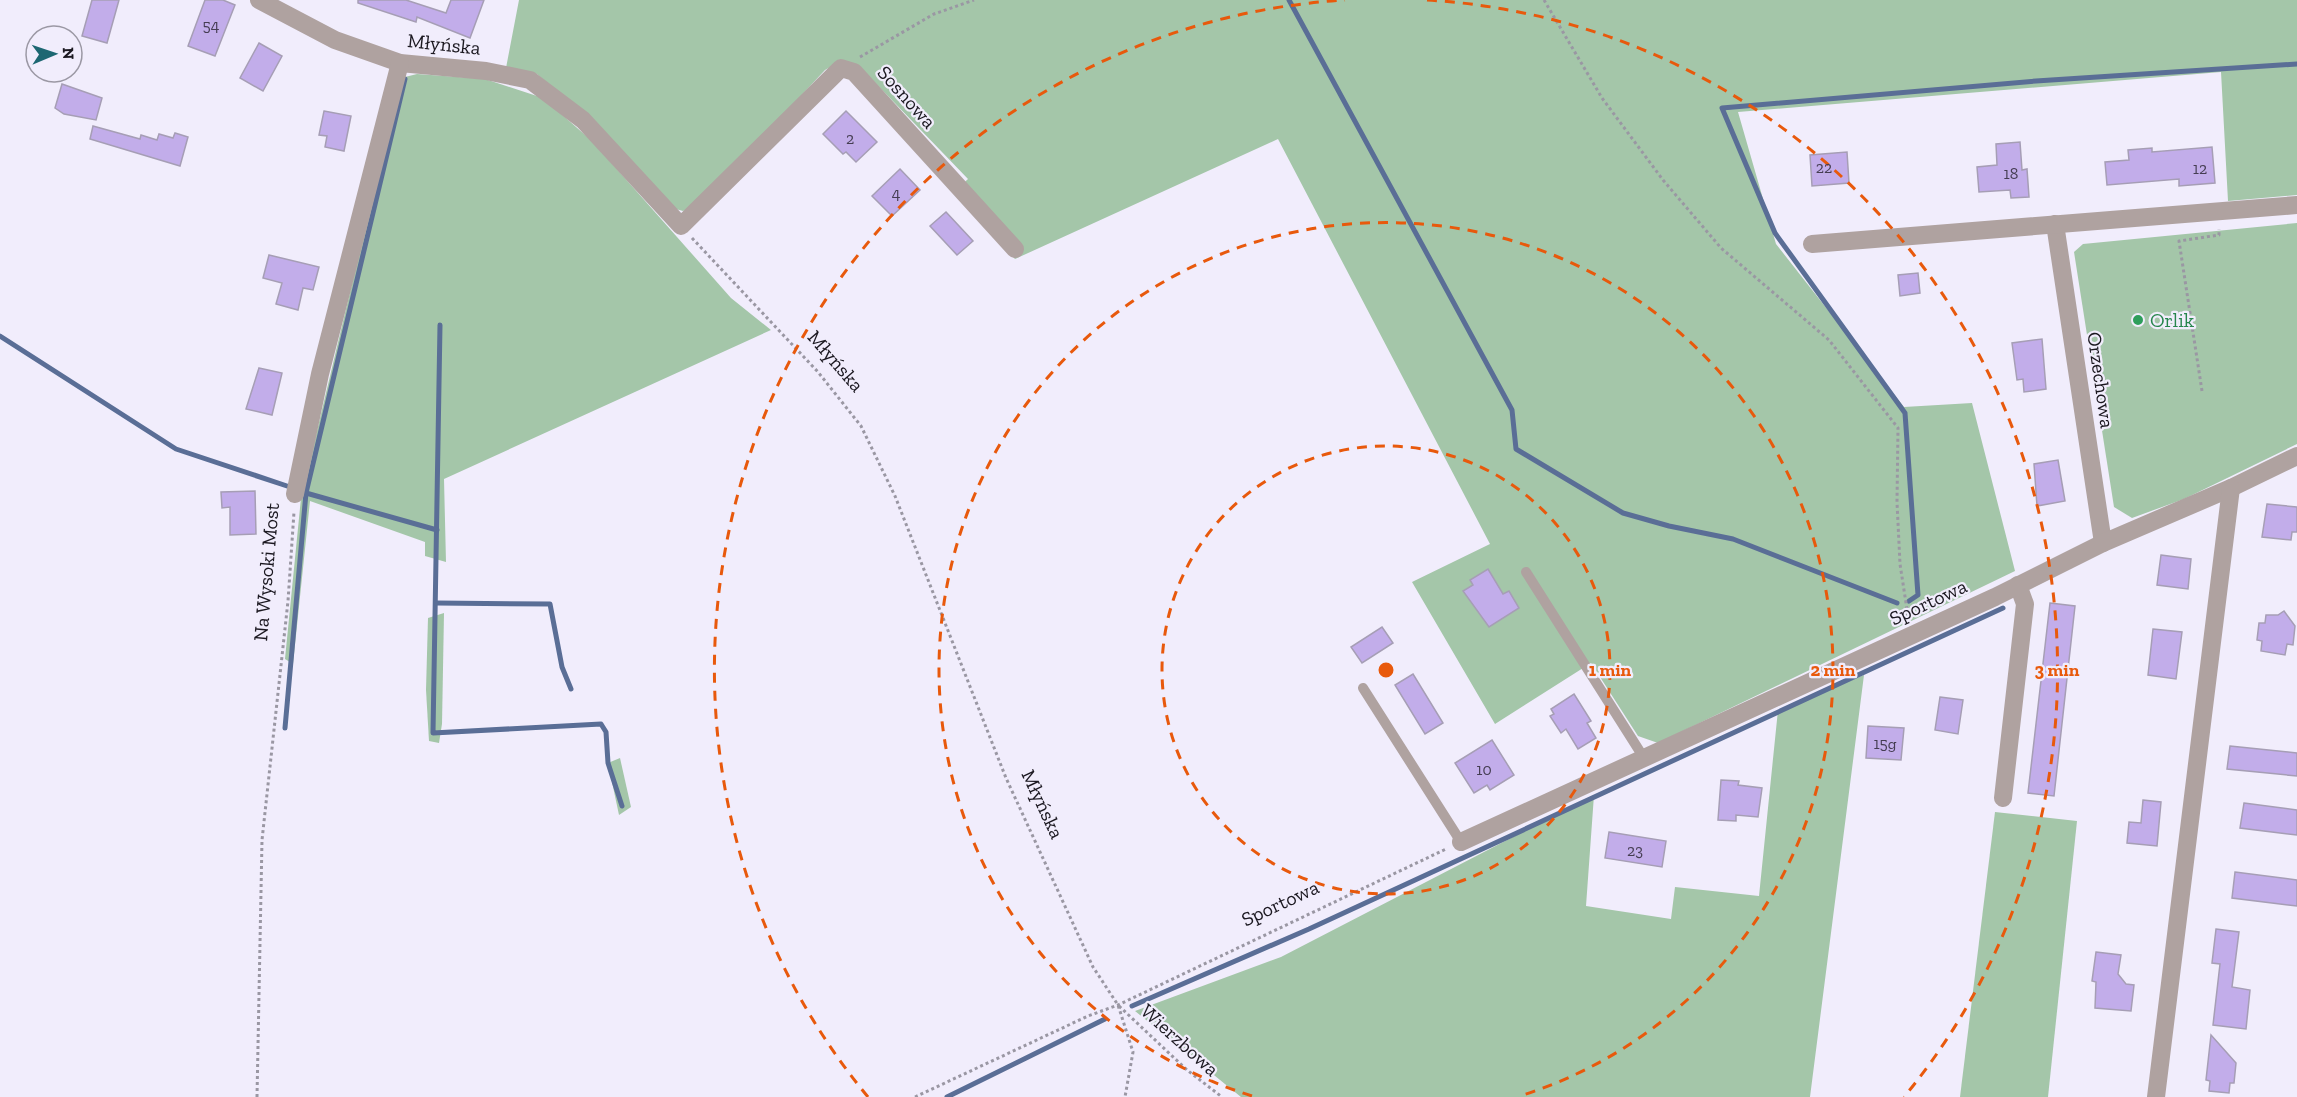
<svg xmlns="http://www.w3.org/2000/svg" width="2297" height="1097" font-family="'Zilla Slab',serif">
<rect width="100%" height="100%" fill="#f1edfc"/>
<g fill="#a4c6a9">
<polygon points="519,0 2297,0 2297,195 2228,201 2221,72 1738,112 1776,244 1904,407 1972,403 2015,571 1658,743 1638,736 1591,663 1495,724 1412,582 1490,544 1278,139 1015,259 953,193 968,179 861,68 841,61 825,70 701,203 683,211 672,208 600,131 537,74 506,68"/>
<polygon points="417,74 485,79 543,98 592,141 731,298 771,330 444,479 446,562 425,556 425,542 310,501 293,664 285,659 301,498 401,78"/>
<polygon points="2297,223 2297,444 2184,499 2132,518 2114,507 2074,252 2083,244"/>
<polygon points="444,613 442,724 439,743 429,741 426,690 428,618"/>
<polygon points="1864,675 1810,1097 1241,1097 1135,1011 1281,957 1594,795 1586,906 1671,919 1675,887 1759,896 1778,710"/>
<polygon points="620,758 631,807 619,815 608,763"/>
<polygon points="1995,812 2077,821 2048,1097 1960,1097"/>
</g>
<g fill="none" stroke-linecap="round" stroke-linejoin="round">
<g stroke="#5a6e96" stroke-width="5">
<polyline points="1289,0 1512,410 1516,449 1623,513 1669,526 1733,539 1897,603"/>
<polyline points="440,325 433,733 601,724 606,732 608,763 622,806"/>
<polyline points="0,336 176,449 287,486"/>
<polyline points="306,493 437,530"/>
<polyline points="1909,601 1918,595 1905,413 1775,233 1722,108 2036,81 2297,64"/>
<polyline points="436,603 550,604 562,667 571,689"/>
<polyline points="285,728 306,493 405,79"/>
<polyline points="1132,1006 1309,929 2003,608"/>
<polyline points="947,1097 1105,1019"/>
</g>
</g>
<g fill="#c2adea" stroke="#a69eb5" stroke-width="1.5">
<polygon points="92,0 119,0 107,43 82,36"/>
<polygon points="205,0 223,0 235,5 215,56 188,46"/>
<polygon points="358,0 406,0 446,13 451,0 484,0 470,38 417,17 416,22 358,3"/>
<polygon points="259,43 282,56 263,91 240,78"/>
<polygon points="62,84 102,98 96,120 64,114 55,108"/>
<polygon points="324,111 351,116 344,151 325,147 327,136 319,135"/>
<polygon points="846,111 877,142 856,162 846,152 843,154 823,134"/>
<polygon points="93,126 140,139 141,135 157,140 159,134 173,138 175,133 188,137 180,166 90,139"/>
<polygon points="2020,142 2022,170 2027,169 2029,197 2011,198 2010,190 1979,192 1977,167 1997,165 1996,144"/>
<polygon points="2212,147 2215,183 2179,186 2179,179 2107,185 2105,162 2129,160 2128,150 2152,148 2152,152"/>
<polygon points="1847,152 1849,183 1812,186 1810,155"/>
<polygon points="900,169 920,190 892,216 872,196"/>
<polygon points="946,212 973,241 957,255 930,226"/>
<polygon points="269,255 319,267 313,290 303,288 298,310 276,304 282,283 263,278"/>
<polygon points="1918,273 1920,293 1900,296 1898,275"/>
<polygon points="2042,339 2046,389 2024,392 2023,379 2017,380 2012,343"/>
<polygon points="259,368 282,373 272,415 246,409"/>
<polygon points="2058,460 2065,501 2037,506 2034,464"/>
<polygon points="255,491 256,534 230,535 230,507 222,508 221,492"/>
<polygon points="2267,504 2297,507 2297,532 2292,532 2291,540 2262,537"/>
<polygon points="2161,555 2191,559 2188,589 2157,585"/>
<polygon points="1488,569 1503,594 1509,591 1519,608 1489,627 1463,591 1473,585 1470,580"/>
<polygon points="2050,603 2075,606 2054,796 2028,793"/>
<polygon points="2284,611 2295,626 2293,645 2287,644 2285,655 2261,651 2262,641 2257,640 2259,623 2265,623 2266,615 2278,615"/>
<polygon points="1382,627 1393,643 1362,663 1351,647"/>
<polygon points="2153,629 2182,632 2176,679 2148,675"/>
<polygon points="1413,674 1443,723 1425,734 1395,685"/>
<polygon points="1574,694 1591,721 1587,723 1596,738 1578,749 1566,729 1561,733 1550,716 1554,714 1551,709"/>
<polygon points="1940,697 1963,700 1958,734 1935,730"/>
<polygon points="1868,726 1904,728 1901,760 1866,758"/>
<polygon points="1492,740 1514,775 1490,790 1487,785 1474,793 1455,763"/>
<polygon points="2230,746 2297,753 2297,776 2227,769"/>
<polygon points="1721,780 1739,781 1738,785 1762,788 1758,817 1736,815 1736,821 1718,820"/>
<polygon points="2143,800 2161,802 2157,846 2127,843 2129,822 2141,823"/>
<polygon points="2244,803 2297,810 2297,835 2240,828"/>
<polygon points="1609,832 1666,841 1662,867 1605,858"/>
<polygon points="2235,872 2297,880 2297,906 2232,898"/>
<polygon points="2216,929 2239,932 2232,987 2250,990 2246,1029 2213,1025 2220,964 2212,963"/>
<polygon points="2096,952 2121,955 2118,974 2126,984 2134,985 2131,1011 2095,1008 2096,982 2092,981"/>
<polygon points="2211,1035 2236,1063 2234,1083 2230,1083 2229,1093 2209,1091 2210,1081 2206,1080"/>
</g>
<g fill="none" stroke-linecap="round" stroke-linejoin="round">
<g stroke="#9a97a3" stroke-width="3" stroke-dasharray="3 3" stroke-linecap="butt">
<polyline points="1544,0 1602,98 1663,180 1721,248 1829,340 1898,428 1897,502 1900,564 1908,616"/>
<polyline points="860,57 934,14 974,0"/>
<polyline points="692,238 818,372 861,426 895,496 1006,778 1093,967 1118,1005 1133,1052 1125,1097"/>
<polyline points="2202,391 2179,241 2219,235 2219,229"/>
<polyline points="1119,1006 1187,1070 1222,1097"/>
<polyline points="257,1097 262,840 288,601 294,512"/>
<polyline points="915,1097 1088,1016 1118,1005 1446,849"/>
</g>
<g stroke="#afa2a0" stroke-width="10">
<polyline points="1526,572 1644,758"/>
<polyline points="1363,688 1461,842"/>
</g>
<g stroke="#afa2a0" stroke-width="18">
<polyline points="259,0 335,40 400,63 486,71 530,80 583,120 681,226 834,75 841,68 854,72 1015,249"/>
<polyline points="2055,224 2103,543"/>
<polyline points="1812,244 2297,205"/>
<polyline points="295,494 320,374 400,63"/>
<polyline points="2003,798 2025,604 2018,585"/>
<polyline points="1461,842 1995,597 2103,543 2231,488 2297,456"/>
<polyline points="2156,1097 2231,488"/>
</g>
</g>
<g fill="none" stroke="#e8590c" stroke-width="3" stroke-dasharray="10 8">
<circle cx="1386" cy="670" r="224"/>
<path d="M1252 1096A447 447 0 1 1 1520 1096"/>
<path d="M868 1097A671 671 0 0 1 1345 0M1427 0A671 671 0 0 1 1904 1097"/>
</g>
<circle fill="#2e9e5b" stroke="#f1edfc" stroke-width="2" cx="2138" cy="320" r="6"/>
<g text-anchor="middle" dominant-baseline="central" stroke-width="4.5" stroke-linejoin="round" paint-order="stroke">
<g font-size="16" fill="#453d52">
<text x="211" y="25">54</text>
<text x="850" y="138">2</text>
<text x="1824" y="167">22</text>
<text x="2200" y="168">12</text>
<text x="2011" y="173">18</text>
<text x="896" y="193">4</text>
<text x="1885" y="743">15g</text>
<text x="1484" y="769">10</text>
<text x="1635" y="850">23</text>
</g>
<g font-size="20" fill="#1b1820" stroke="#f1edfc">
<text transform="translate(444 44) rotate(6)">Młyńska</text>
<text transform="translate(907 97) rotate(48)">Sosnowa</text>
<text transform="translate(836 361) rotate(49)">Młyńska</text>
<text transform="translate(2101 380) rotate(82)">Orzechowa</text>
<text transform="translate(266 572) rotate(-85)">Na Wysoki Most</text>
<text transform="translate(1928 602) rotate(-25)">Sportowa</text>
<text transform="translate(1043 804) rotate(65)">Młyńska</text>
<text transform="translate(1280 903) rotate(-25)">Sportowa</text>
<text transform="translate(1180 1040) rotate(42)">Wierzbowa</text>
</g>
<g font-size="20" fill="#27864d" stroke="#f1edfc" text-anchor="start">
<text x="2150" y="320">Orlik</text>
</g>
</g>
<circle cx="1386" cy="670" r="9" fill="#e8590c" stroke="#f1edfc" stroke-width="3"/>
<g font-size="18" text-anchor="middle" font-weight="bold" fill="#e8590c" stroke="#f1edfc" stroke-width="4.5" stroke-linejoin="round" paint-order="stroke">
<text x="1610" y="676">1 min</text>
<text x="1833" y="676">2 min</text>
<text x="2057" y="676">3 min</text>
</g>
<g transform="translate(54 54) rotate(88)"><circle r="28" fill="#f1edfc" stroke="#9b98a4" stroke-width="1.5"/>
<path d="M0-4.5L10 22L0 15L-10 22Z" fill="#1d6772"/>
<text y="-9" font-size="16" font-weight="bold" text-anchor="middle" fill="#1b1820">N</text>
</g>
</svg>
